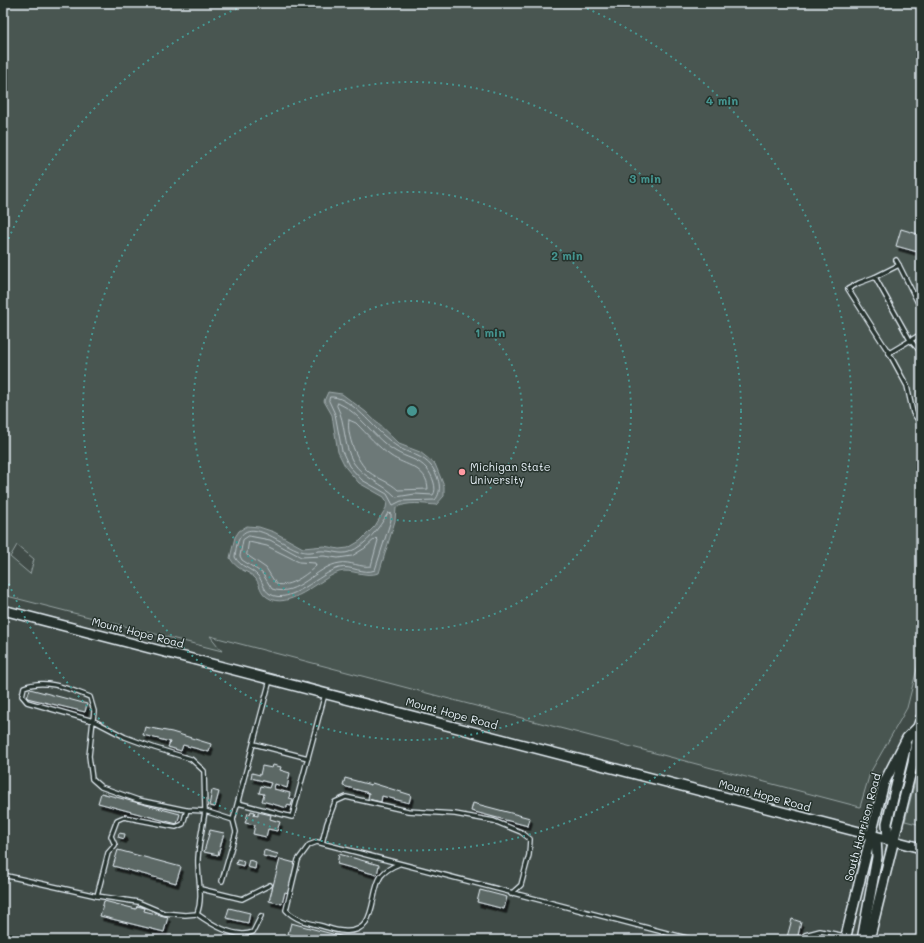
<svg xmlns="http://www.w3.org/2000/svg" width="924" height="943" font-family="Mali,sans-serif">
<defs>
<filter id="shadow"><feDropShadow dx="2.5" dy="4.5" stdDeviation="0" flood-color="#0009"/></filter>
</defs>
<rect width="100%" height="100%" fill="#323e39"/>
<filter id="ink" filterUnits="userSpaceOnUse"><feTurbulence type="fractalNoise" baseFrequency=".025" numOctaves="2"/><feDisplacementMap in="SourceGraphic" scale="8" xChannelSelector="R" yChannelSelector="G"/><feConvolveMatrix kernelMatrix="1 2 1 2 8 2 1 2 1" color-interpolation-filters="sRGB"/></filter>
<g filter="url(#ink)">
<rect fill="#3f4b46" x="3" y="3" width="918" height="937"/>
<g fill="#495651" stroke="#98a4a4" fill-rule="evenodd">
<path d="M 3,3 L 921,3 L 921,653 L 907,708 L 870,773 L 860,807 L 210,636 L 222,651 L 3,595 ZM 17,545 L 34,559 L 30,574 L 10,557 Z"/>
<polygon points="921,758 921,825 905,821"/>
</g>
<path fill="#6d7978" stroke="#9ea9ab" d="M 328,392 L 342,394 L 366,412 L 399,444 L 420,452 L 435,464 L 444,486 L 444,496 L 436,505 C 423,504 407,501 396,508 L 395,521 L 379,573 C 364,578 351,568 339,572 C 319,579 288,612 267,597 C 260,592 260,585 256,579 C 247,569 238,572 230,558 L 235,537 L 239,531 L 247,526 L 259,527 L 274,532 L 303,548 L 324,546 L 339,549 L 348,548 L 360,541 L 375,526 L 386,508 L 387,502 L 384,497 L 359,483 L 346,468 L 338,452 L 332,415 L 324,401 Z"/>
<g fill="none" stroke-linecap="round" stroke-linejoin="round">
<g stroke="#b7c1c5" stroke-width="1">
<path d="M 330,397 C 348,395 371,424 383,435 C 388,439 393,444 398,447 C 409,454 423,455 432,467 C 439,477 443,491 435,500 L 401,501 L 393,505 L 387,494 L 362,480 L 349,466 L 342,451 L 335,414 L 329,401 Z"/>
<path d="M 338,403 C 361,413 374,439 395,451 C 406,458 419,459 427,469 C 432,475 438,489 433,495 L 415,494 L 396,497 C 383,483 364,479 353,462 C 343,445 346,423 337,406 Z"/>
<path d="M 349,420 L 356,423 C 367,434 378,447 391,456 C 405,466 427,466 428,489 L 398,490 C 390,482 378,479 369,472 C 357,462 346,435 349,420 Z"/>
<path d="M 388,513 L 391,514 L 391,520 L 375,570 C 364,575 351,565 339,568 C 320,573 290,606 270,594 C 263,590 263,581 258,576 C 251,568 240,567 235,557 C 239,506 275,542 301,551 C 309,554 317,550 325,551 C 333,551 341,555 349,552 C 367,545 379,528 388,513 Z"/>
<path d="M 249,536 L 270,540 L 301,557 L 324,556 L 338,558 L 352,556 L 365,548 L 376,538 L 378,540 L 371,566 C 361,568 350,561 340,563 C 316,566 298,598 272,589 L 262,573 L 242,560 L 240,556 L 243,540 Z"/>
<path d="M 249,542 L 267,546 L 299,562 L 315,563 L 316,566 C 307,574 290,588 276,584 L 266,568 L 247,555 Z"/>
</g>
</g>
<g fill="#5c6865" stroke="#e8f1f8" filter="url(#shadow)">
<polygon points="901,229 921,235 921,253 896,246"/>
<polygon points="30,689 87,704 85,712 27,698"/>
<polygon points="145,727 172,732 211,744 209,752 183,745 181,751 168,747 170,742 143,735"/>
<polygon points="273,765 281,767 280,770 290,773 287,788 275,784 274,789 290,793 289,798 293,799 291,806 287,805 287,808 262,801 264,794 259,793 261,786 269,788 271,783 251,778 252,773 260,775 262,766 272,768"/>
<polygon points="345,778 371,785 372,783 411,795 409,803 382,796 381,802 368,799 369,793 343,786"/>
<polygon points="212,790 219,792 215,807 209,806"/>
<polygon points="101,793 180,814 177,824 98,803"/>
<polygon points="473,803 530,818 528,826 471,811"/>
<polygon points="251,811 255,812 254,815 258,816 258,812 271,815 270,819 280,822 277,831 268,829 266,837 253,834 255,825 245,823 248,813 250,814"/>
<polygon points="210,830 224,833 218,855 204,852"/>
<polygon points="119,833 125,834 124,839 118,837"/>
<polygon points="118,850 181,867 176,883 113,866"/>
<polygon points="264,850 278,854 276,859 263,856"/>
<polygon points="339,854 379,865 377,875 337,864"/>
<polygon points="237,859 244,861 243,866 236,864"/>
<polygon points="280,859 295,863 288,893 285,892 282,904 269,901"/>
<polygon points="249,860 256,862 255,869 247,867"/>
<polygon points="480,890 507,897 504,909 477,902"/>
<polygon points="104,901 136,909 137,906 145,908 144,911 168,917 164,932 100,916"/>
<polygon points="229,908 250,913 248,923 226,918"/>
<polygon points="792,919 801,922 797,940 787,937"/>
<polygon points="291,923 355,940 312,940 288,934"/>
</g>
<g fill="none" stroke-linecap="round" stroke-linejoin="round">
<defs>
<g id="service">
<polyline points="896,260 899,265 875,277 910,340 921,352"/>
<polyline points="899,265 921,309"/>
<polyline points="875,277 859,283 848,289 889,353 921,334"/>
<polyline points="889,353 907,386 913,413 921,424"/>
<polyline points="254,744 308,758"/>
<polyline points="238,803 292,817 325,694"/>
<path d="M 187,810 L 183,824 L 176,827 L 124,817 L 117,820 L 111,836 L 115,845 L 108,853 L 97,896 L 138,902 L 164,913 L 185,915 L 197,914 C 204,896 197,877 198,858 C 199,842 203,826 205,811 L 187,810 L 186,810 L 138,800 L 101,787 L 92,779 L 89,756 L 94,711 L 90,697 C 69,689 46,678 24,687 L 22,696 L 27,702 L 93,721 L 96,722 L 125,737 L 155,748 L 191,759 L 204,771 L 205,811 L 233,820 L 236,832 L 222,881"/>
<polyline points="233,820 270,680"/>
<polyline points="322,843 327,823 335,802 346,797 408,811 455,814 494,821 521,832 530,839 529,855 521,885 511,894"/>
<path d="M 399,864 C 391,867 386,870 381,876 C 369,894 378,935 343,931 C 336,931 329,928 322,926 C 309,923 295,920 286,910 L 298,860 L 309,845 L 317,842 L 694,940"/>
<polyline points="3,875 97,896"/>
<polyline points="201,889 242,899 270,885"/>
<path d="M 197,914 C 211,924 236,939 253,932 L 261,916"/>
<polyline points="802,940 805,935 820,931 845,936"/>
</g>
<g id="tertiary">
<polyline points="3,610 921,848"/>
<polyline points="888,840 887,823 906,745"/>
<polyline points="845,940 884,783 907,738 918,727"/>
<polyline points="862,940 877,857 876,837"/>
<polyline points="869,940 913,763 918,727 921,718"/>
</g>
</defs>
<use href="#service" stroke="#e8f1f8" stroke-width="6"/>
<use href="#tertiary" stroke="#e8f1f8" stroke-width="12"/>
<use href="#service" stroke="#26332d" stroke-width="3.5"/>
<use href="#tertiary" stroke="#26332d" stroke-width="9"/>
</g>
</g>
<g fill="none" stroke="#459590" stroke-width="2" stroke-dasharray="2 4">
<circle cx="412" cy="411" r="110"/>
<circle cx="412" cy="411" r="219"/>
<circle cx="412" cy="411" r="329"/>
<path d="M4 250A439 439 0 0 1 248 4M576 4A439 439 0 1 1 4 572"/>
</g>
<circle fill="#ff9aa2" stroke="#26332d" stroke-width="1.5" cx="462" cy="472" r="4"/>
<g text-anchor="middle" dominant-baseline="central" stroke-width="3" stroke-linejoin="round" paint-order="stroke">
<g font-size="11" fill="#e8f1f8" stroke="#26332d" text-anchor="start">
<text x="470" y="466">Michigan State<tspan x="470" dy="13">University</tspan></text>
</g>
<g font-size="11" fill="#e8f1f8" stroke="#26332d">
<text transform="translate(138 632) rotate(14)">Mount Hope Road</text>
<text transform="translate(452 713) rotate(15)">Mount Hope Road</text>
<text transform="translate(765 795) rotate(15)">Mount Hope Road</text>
<text transform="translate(862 827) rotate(-75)">South Harrison Road</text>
</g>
</g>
<circle cx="412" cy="411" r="6" fill="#459590" stroke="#26332d" stroke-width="2"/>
<g font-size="12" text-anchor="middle" font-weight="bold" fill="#459590" stroke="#26332d" stroke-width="3" stroke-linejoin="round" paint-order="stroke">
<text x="722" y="105">4 min</text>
<text x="645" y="183">3 min</text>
<text x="567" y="260">2 min</text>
<text x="490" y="337">1 min</text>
</g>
<rect width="924" height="943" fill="none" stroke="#26332d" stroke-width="16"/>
<rect x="8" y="8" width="908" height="927" fill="none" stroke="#e8f1f8" stroke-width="1.5" filter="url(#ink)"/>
</svg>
